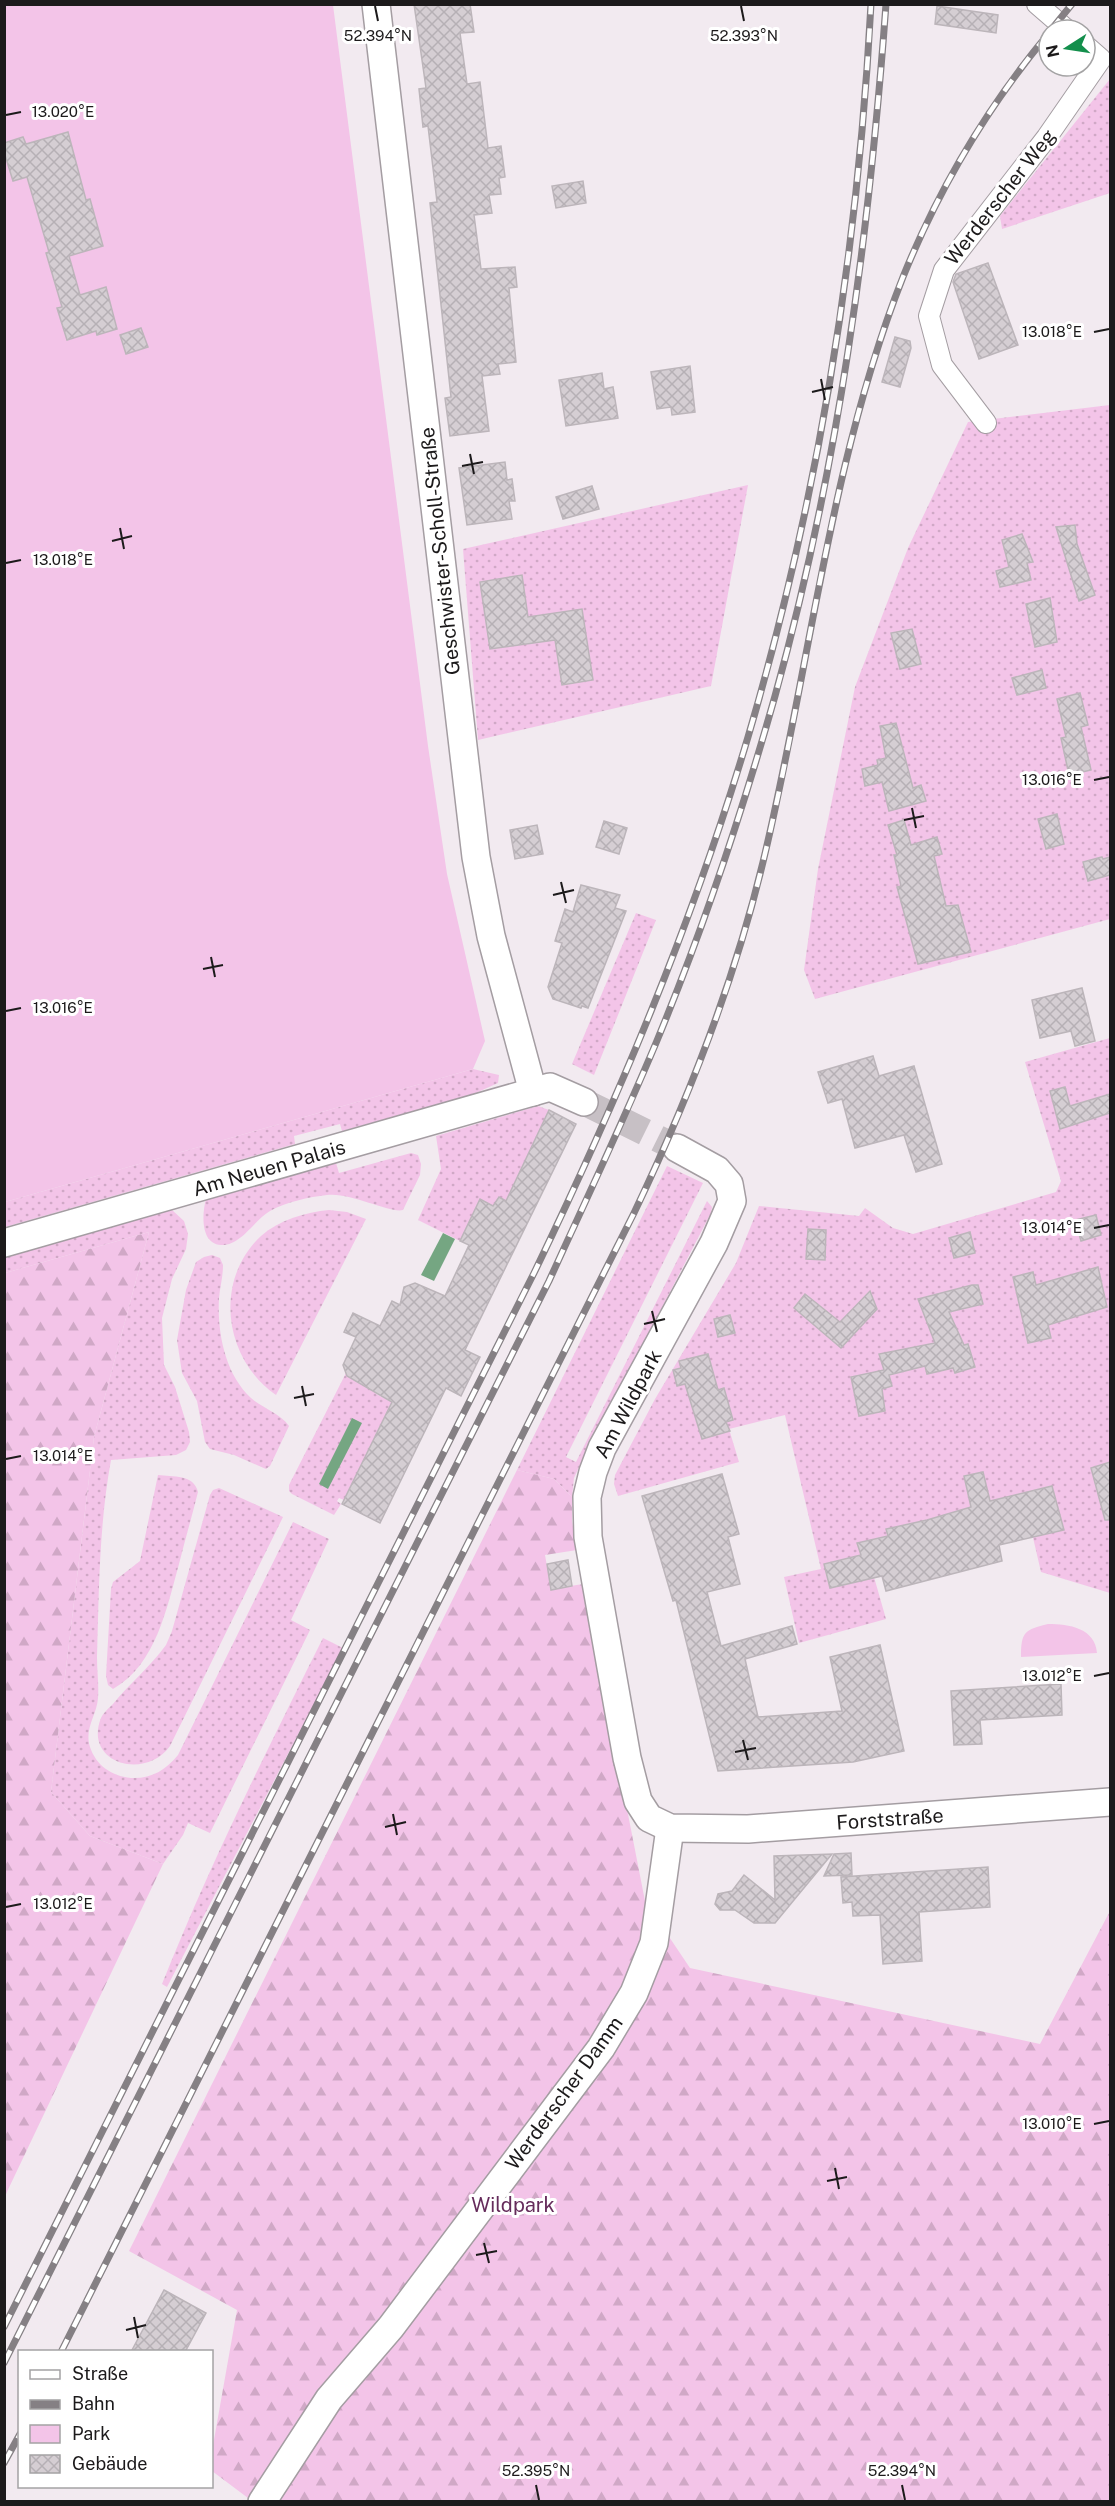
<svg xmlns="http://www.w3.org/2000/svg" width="1115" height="2506" font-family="'Public Sans',sans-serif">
<defs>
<pattern id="grass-dots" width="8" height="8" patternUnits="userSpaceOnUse" patternTransform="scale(1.5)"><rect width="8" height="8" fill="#f3c4e8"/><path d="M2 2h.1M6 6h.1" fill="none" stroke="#d0a8c6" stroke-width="1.8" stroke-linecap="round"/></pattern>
<pattern id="forest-firs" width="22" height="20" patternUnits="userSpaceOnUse" patternTransform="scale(1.5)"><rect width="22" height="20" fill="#f3c4e8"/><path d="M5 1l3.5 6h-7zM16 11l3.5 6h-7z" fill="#d0a8c6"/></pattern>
<pattern id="building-cross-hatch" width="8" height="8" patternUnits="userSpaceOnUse" patternTransform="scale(1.5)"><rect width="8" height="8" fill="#d5ced3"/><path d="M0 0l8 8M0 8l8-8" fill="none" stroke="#b6b0b5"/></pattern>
</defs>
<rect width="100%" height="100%" fill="#f2eaf0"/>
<g fill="url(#grass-dots)">
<polygon points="1110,79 1110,193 1002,229 1000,216"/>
<polygon points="1110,405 1110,919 815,999 804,970 818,869 855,687 908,548 968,422"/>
<polygon points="748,485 711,686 478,740 463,549"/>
<polygon points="636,913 656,920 594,1075 572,1064"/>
<polygon points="1110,1038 1110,1593 1041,1572 1028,1516 868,1556 886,1619 799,1643 784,1577 821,1569 785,1415 729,1429 739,1462 618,1496 614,1484 615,1475 655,1399 736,1263 759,1206 859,1216 865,1208 893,1228 913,1234 1056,1192 1061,1181 1025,1062"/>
<polygon points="473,1069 499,1075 498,1083 469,1096 342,1131 340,1124 294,1136 295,1144 5,1227 5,1202"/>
<polygon points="538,1106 549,1110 506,1201 499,1197 493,1206 480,1200 460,1241 418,1220 441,1169 436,1136"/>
<path d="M 411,1153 L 418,1155 L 421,1164 L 420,1175 L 403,1210 C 391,1214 351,1192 327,1195 C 309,1197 286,1202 270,1211 C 254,1220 241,1246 221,1245 C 200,1244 202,1213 206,1199 L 336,1163 L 339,1173 Z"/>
<polygon points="667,1166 703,1183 566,1457 576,1462 707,1201 712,1207 711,1213 580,1465 574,1478 572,1497 554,1479 517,1470"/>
<path d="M 171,1209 L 184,1221 L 188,1234 L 186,1249 L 172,1279 L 162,1318 L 164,1365 L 175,1387 L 189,1432 L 190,1442 L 186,1450 L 176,1455 L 111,1460 C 99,1525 99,1592 97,1657 C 97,1671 99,1685 98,1698 C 97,1715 84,1728 90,1747 C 96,1765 111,1776 131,1778 C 151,1779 166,1770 178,1755 L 293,1522 L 329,1539 L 291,1620 L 310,1630 L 210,1833 L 188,1823 L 183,1835 L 163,1864 L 90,1836 L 51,1792 L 94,1437 L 149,1232 L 5,1273 L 5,1256 Z"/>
<path d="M 329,1210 L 347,1212 L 366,1219 L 276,1395 C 224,1359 213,1281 261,1236 C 279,1220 306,1212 329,1210 Z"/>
<path d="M 212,1255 L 220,1258 L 223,1265 C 223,1277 220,1287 219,1298 C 217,1332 225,1374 251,1398 C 262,1408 280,1413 289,1426 L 270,1466 L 266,1469 L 234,1455 L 210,1449 L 205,1442 L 197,1401 L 182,1373 L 177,1340 L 186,1290 L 196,1262 L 204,1257 Z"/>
<polygon points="346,1373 374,1390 376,1394 392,1402 344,1500 339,1498 337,1501 341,1504 334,1515 292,1494 289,1491 289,1485"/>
<path d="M 158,1475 C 173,1477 194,1474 198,1492 C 192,1516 185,1540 179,1564 C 167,1607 156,1665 113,1689 L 108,1685 L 106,1676 L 111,1589 L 113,1582 L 140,1561 Z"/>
<path d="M 219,1488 L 283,1517 L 170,1746 C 145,1781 83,1763 101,1718 C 103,1713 109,1708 113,1704 C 130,1683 150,1667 166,1645 L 172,1631 L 210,1495 L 213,1490 Z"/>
<path d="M 323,1638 L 343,1648 L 167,1987 L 162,1984 C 209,1866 266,1752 323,1638 Z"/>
</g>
<g fill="url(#forest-firs)">
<polygon points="149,1232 94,1437 51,1792 90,1836 163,1864 5,2196 5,1273"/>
<polygon points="517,1470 554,1479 572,1497 572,1521 577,1550 545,1555 551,1589 583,1584 645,1901 690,1968 1040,2044 1110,1911 1110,2501 252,2501 212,2471 212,2451 237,2310 129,2251"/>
</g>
<g fill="#f3c4e8">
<polygon points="5,5 333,5 428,746 447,874 485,1041 473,1069 5,1202"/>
<path d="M 1048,1624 C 1069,1624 1095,1628 1097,1653 L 1021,1657 C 1021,1631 1025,1630 1048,1624 Z"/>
</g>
<g fill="#75a682">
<polygon points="443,1233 455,1239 434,1281 421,1275"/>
<polygon points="352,1418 362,1423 328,1489 319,1484"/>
</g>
<g fill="url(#building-cross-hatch)" stroke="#bcb5ba" stroke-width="1.5">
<polygon points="414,4 470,4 474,32 460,33 467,84 480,82 488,148 501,146 505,177 499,178 501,194 489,195 492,213 474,215 481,269 515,267 517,287 509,288 516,362 498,364 500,374 482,376 489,431 450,436 445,398 451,397 430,203 437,202 428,126 423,127 419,89 426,88"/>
<polygon points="937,6 998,15 996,33 935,24"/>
<polygon points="68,132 86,200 90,199 103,246 69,256 80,295 106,287 117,329 97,335 96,331 67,340 57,308 62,307 46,253 49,252 27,177 13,181 4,152 4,143 23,137 26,144"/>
<polygon points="583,181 586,203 556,208 552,186"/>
<polygon points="988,263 1018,345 979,359 953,282 956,274"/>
<polygon points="141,328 148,347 126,354 120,335"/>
<polygon points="895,337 910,341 911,348 900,387 882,382"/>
<polygon points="690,366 695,412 672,415 671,407 657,409 651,372"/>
<polygon points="602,373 604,389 613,387 618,418 566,426 559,380"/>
<polygon points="505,462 507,480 512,479 515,501 509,501 512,519 467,525 459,468"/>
<polygon points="592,486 599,509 563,519 556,497"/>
<polygon points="1075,525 1077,544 1095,595 1079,601 1056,527"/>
<polygon points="1022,534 1033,562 1027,563 1031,580 1000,587 996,571 1009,567 1002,540"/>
<polygon points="522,575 528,617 582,609 593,680 562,685 555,640 490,649 480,582"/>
<polygon points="1050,598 1057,642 1035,647 1026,604"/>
<polygon points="912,629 921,664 900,669 891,633"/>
<polygon points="1042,670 1046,688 1017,695 1012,678"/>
<polygon points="1080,693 1088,725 1081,727 1091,770 1069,775 1061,738 1066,737 1057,699"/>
<polygon points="896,723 913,788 921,785 926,801 889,811 882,782 865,786 862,769 878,765 877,760 886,758 880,726"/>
<polygon points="1057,814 1064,844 1046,849 1038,819"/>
<polygon points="904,820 911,845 937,837 942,854 934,856 946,906 958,905 971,952 918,964 897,887 901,886 894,855 897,855 888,825"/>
<polygon points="604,821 627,828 619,854 596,847"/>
<polygon points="537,825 543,854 515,859 510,830"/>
<polygon points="1102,857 1103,859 1110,857 1110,875 1088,881 1083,862"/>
<polygon points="581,885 620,895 615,908 626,911 588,1008 582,1006 581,1008 553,999 548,987 562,943 555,941 565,909 573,912"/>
<polygon points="1082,988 1095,1041 1075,1046 1071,1031 1040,1038 1032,1000"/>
<polygon points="873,1056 879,1076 914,1066 942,1164 916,1172 904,1135 855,1148 842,1099 828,1103 818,1072"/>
<polygon points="1065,1087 1070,1106 1110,1094 1110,1113 1060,1129 1050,1091"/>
<polygon points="549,1110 576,1124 465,1350 480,1357 461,1396 446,1388 380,1523 342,1504 392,1402 347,1376 343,1365 356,1337 344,1332 353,1313 380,1326 392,1301 400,1305 404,1287 415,1283 445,1296 469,1245 460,1241 480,1199 493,1206 499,1197 506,1201"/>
<polygon points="1096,1215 1101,1235 1081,1241 1075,1220"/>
<polygon points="808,1229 826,1230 825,1260 806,1259"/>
<polygon points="970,1232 975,1253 954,1258 949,1238"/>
<polygon points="1098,1267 1107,1307 1048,1325 1051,1338 1028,1343 1013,1277 1033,1272 1036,1285"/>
<polygon points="972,1285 978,1285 983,1304 949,1312 964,1345 968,1344 975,1367 955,1373 953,1368 927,1374 925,1366 889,1375 892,1386 882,1389 885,1411 859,1416 851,1377 884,1370 879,1354 935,1343 918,1299"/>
<polygon points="870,1291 877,1309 841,1348 794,1308 805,1294 840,1322"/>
<polygon points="730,1315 735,1333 718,1337 714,1319"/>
<polygon points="708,1354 718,1390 724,1388 733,1420 726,1422 730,1431 702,1439 685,1384 677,1386 673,1370 681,1368 679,1361"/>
<polygon points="1110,1462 1110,1520 1105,1520 1091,1468"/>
<polygon points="983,1472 990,1501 1052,1486 1064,1530 999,1545 1002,1561 886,1591 882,1576 830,1588 824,1564 861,1555 857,1543 888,1536 886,1529 927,1520 971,1507 964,1476"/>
<polygon points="722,1474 739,1534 728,1537 740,1584 707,1592 721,1646 792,1626 797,1644 745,1659 758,1717 842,1711 830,1657 880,1645 904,1751 853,1762 718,1771 676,1600 673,1601 642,1496"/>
<polygon points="568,1560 572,1586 551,1590 547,1564"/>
<polygon points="1061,1684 1062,1715 980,1720 982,1744 954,1745 951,1691"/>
<polygon points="851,1853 852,1875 824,1876 834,1854"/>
<polygon points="832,1854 775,1923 754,1923 735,1910 720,1910 715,1904 718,1894 732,1891 744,1875 775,1900 774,1856"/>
<polygon points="988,1867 990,1907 919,1912 922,1961 883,1964 880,1915 853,1916 852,1902 843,1903 841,1877"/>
<polygon points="164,2290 206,2313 185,2352 131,2352"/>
</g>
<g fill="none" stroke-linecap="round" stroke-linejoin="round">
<polyline stroke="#c7c0c5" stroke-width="27" stroke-dasharray="27 14" stroke-linecap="butt" points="584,1102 677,1148"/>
<defs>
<g id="street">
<polyline points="1037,4 1067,30"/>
<polyline points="986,423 942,365 929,316 944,270 1047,137 1101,59 1085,45"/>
</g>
<g id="secondary">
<polyline points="376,4 476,857 491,936 533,1092"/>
<polyline points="677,1148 717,1170 729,1184 732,1201 714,1243 602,1448 593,1472 587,1497 588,1537 627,1758 638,1801 649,1818 670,1828 748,1829 1110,1802"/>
<polyline points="4,1243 550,1087 584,1102"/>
<polyline points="262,2502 329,2399 391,2327 601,2048 634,1993 654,1943 670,1828"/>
</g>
</defs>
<use href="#street" stroke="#a49da2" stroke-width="22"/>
<use href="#secondary" stroke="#a49da2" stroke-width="30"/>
<use href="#street" stroke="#fff" stroke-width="20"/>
<use href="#secondary" stroke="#fff" stroke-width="27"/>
<defs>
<g id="rail">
<polyline points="1051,30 1072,4"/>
<path d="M 4,2327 L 534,1273 C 618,1099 693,922 748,737 C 818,500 858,251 871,4"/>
<path d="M 61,2352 L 634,1213 C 688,1100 734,983 763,862 C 810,668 829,464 903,277 C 939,188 988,106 1049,33"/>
<path d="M 4,2363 L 549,1281 C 585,1202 622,1124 656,1043 C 702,932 742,813 775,696 C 838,470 869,238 886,4"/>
<polyline points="4,2463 20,2434"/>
</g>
</defs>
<use href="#rail" stroke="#858084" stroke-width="7"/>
<use href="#rail" stroke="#fff" stroke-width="4.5" stroke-dasharray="14" stroke-linecap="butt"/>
</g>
<path fill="none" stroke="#1c1a1b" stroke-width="2" d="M 375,6 L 378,21M 741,6 L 744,21M 6,115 L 21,112M 1094,332 L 1109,329M 821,379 L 825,400M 812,392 L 833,387M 470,454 L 474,474M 462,466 L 483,462M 120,528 L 124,549M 112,541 L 132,536M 6,563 L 21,560M 1094,780 L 1109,777M 912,808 L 916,828M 904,820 L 924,816M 561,882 L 566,903M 553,895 L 574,890M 211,957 L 215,977M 203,969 L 223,965M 6,1011 L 21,1008M 1094,1228 L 1109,1225M 652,1311 L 657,1332M 644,1324 L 665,1319M 302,1386 L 306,1406M 294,1398 L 314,1394M 6,1459 L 21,1456M 1094,1676 L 1109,1673M 743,1740 L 748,1760M 735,1752 L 756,1748M 393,1814 L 397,1835M 385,1827 L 406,1822M 6,1907 L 21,1904M 1094,2124 L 1109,2121M 835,2168 L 839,2189M 827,2181 L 847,2177M 484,2243 L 489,2263M 476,2255 L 497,2251M 134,2317 L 138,2338M 126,2330 L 146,2325M 536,2485 L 539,2500M 902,2485 L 905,2500"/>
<g text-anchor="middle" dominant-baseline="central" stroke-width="6" stroke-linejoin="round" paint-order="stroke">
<g font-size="20" fill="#1c1a1b" stroke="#fff">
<text transform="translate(1000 197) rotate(-52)">Werderscher Weg</text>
<text transform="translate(440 551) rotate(-96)">Geschwister-Scholl-Straße</text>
<text transform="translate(269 1168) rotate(-16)">Am Neuen Palais</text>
<text transform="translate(628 1404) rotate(-62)">Am Wildpark</text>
<text transform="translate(890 1819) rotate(-4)">Forststraße</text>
<text transform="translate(564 2093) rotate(-54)">Werderscher Damm</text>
</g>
<g font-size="20" fill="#652c5b" stroke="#fff">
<text x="513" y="2205">Wildpark</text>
</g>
</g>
<g font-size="15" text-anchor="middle" fill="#1c1a1b" stroke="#fff" stroke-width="6" stroke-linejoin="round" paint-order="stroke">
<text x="378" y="41">52.394°N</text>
<text x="744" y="41">52.393°N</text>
<text x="63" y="117">13.020°E</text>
<text x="1052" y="337">13.018°E</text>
<text x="63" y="565">13.018°E</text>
<text x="1052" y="785">13.016°E</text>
<text x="63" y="1013">13.016°E</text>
<text x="1052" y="1233">13.014°E</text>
<text x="63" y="1461">13.014°E</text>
<text x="1052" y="1681">13.012°E</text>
<text x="63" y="1909">13.012°E</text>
<text x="1052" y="2129">13.010°E</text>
<text x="536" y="2476">52.395°N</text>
<text x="902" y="2476">52.394°N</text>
</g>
<rect width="1115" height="2506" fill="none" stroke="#1c1a1b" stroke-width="12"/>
<rect x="18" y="2350" width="195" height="138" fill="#ffffff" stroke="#a4a3a4" stroke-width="1.5"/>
<rect x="30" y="2370" width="30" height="9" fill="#ffffff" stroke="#a4a3a4" stroke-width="1.5"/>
<text x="72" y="2380" font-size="18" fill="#1c1a1b">Straße</text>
<rect x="30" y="2400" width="30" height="9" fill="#858084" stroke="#a4a3a4" stroke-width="1.5"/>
<text x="72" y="2410" font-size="18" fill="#1c1a1b">Bahn</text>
<rect x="30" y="2425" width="30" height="18" fill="#f3c4e8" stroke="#a4a3a4" stroke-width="1.5"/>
<text x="72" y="2440" font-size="18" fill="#1c1a1b">Park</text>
<rect x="30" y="2455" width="30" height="18" fill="url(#building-cross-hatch)" stroke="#a4a3a4" stroke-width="1.5"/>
<text x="72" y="2470" font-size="18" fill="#1c1a1b">Gebäude</text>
<g transform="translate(1067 48) rotate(258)"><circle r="28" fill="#ffffff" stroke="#a4a3a4" stroke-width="1.5"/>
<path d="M0-4.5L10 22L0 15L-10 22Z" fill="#138f4c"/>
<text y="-9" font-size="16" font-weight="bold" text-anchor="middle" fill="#1c1a1b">N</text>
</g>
</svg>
